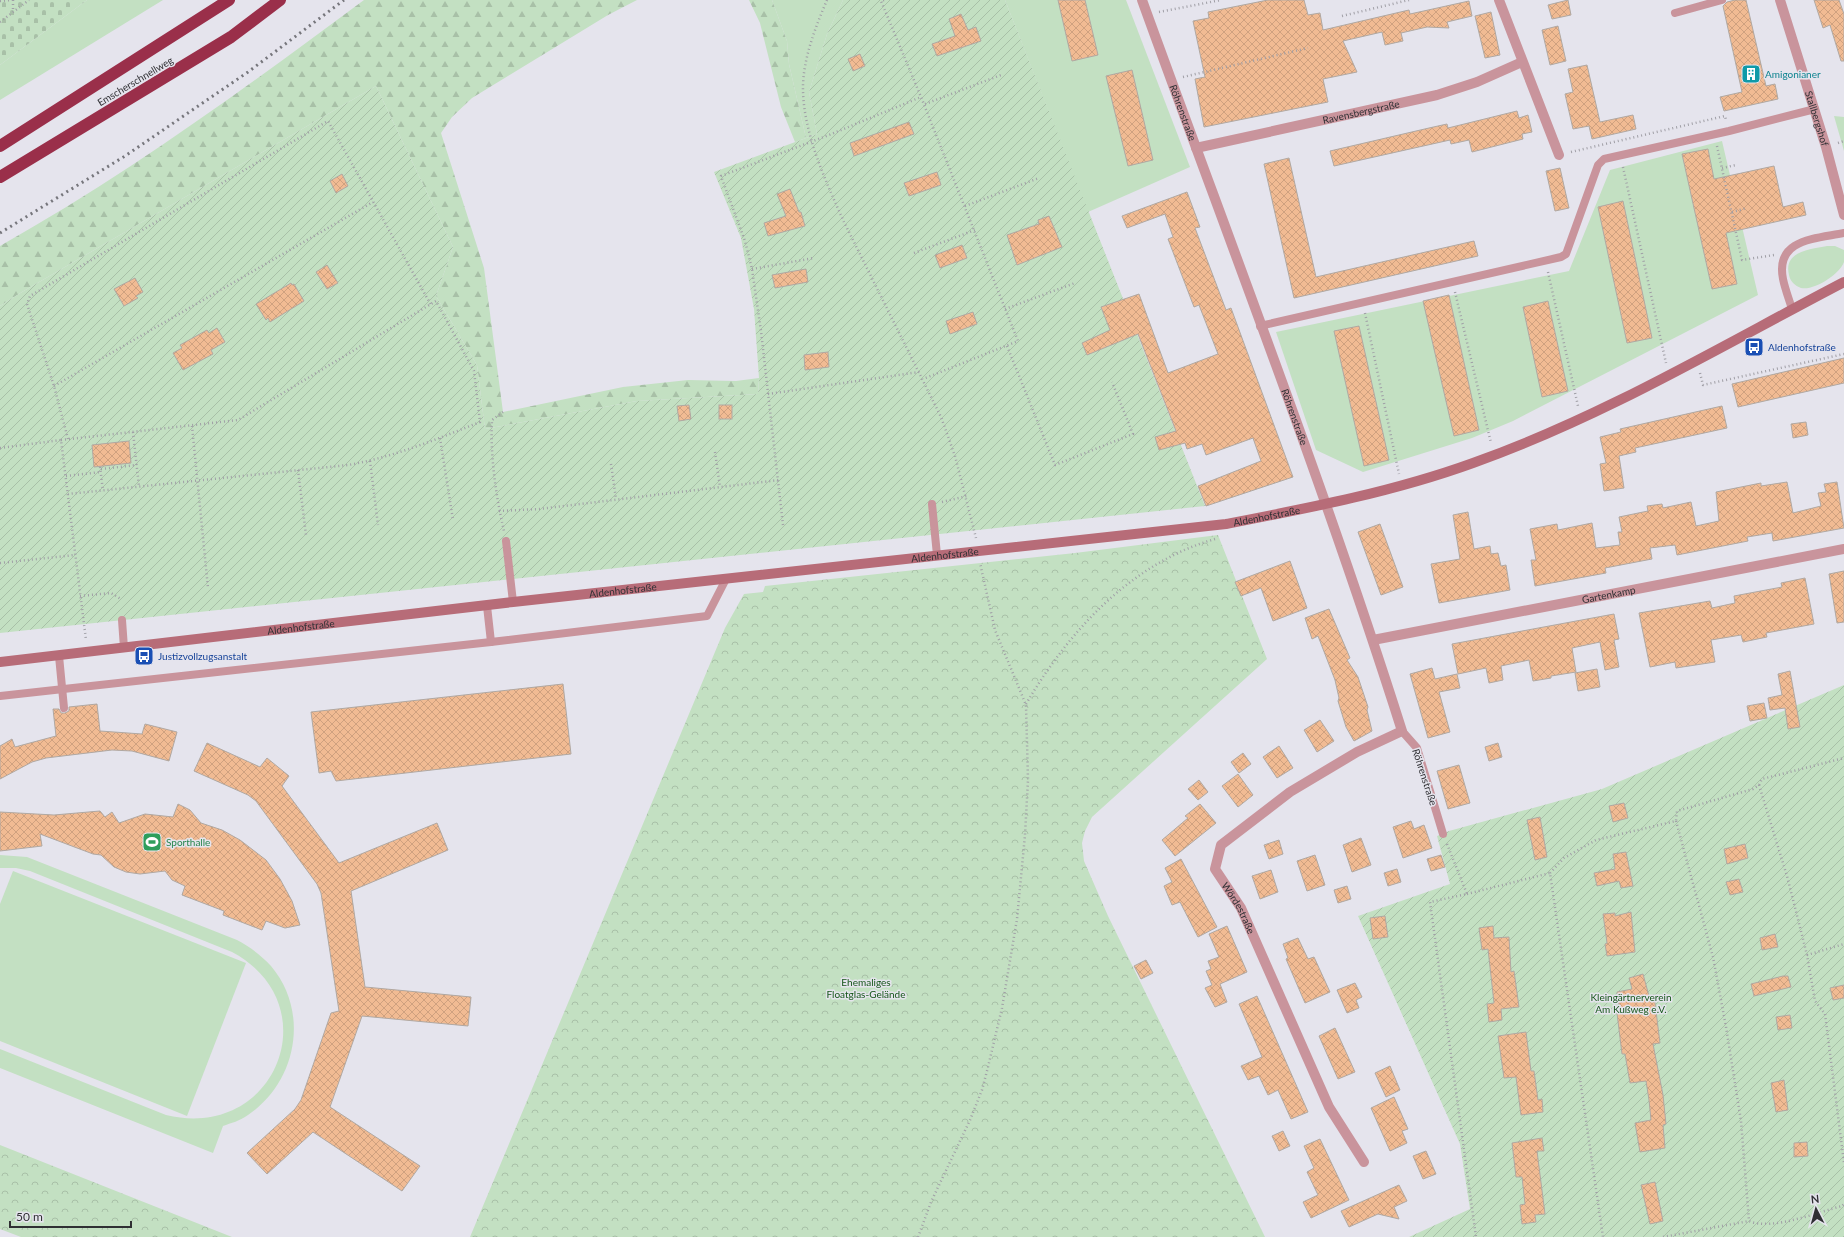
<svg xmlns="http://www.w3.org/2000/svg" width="1844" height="1237" font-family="Lato,sans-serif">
<defs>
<pattern id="forest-firs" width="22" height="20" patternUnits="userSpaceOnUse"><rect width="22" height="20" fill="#c3e0c2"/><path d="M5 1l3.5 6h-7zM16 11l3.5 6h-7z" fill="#a8c0a7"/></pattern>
<pattern id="cemetery-stones" width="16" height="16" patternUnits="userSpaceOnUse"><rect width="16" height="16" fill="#c3e0c2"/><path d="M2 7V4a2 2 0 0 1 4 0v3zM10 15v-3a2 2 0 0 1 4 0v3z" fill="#a8c0a7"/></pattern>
<pattern id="park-crowns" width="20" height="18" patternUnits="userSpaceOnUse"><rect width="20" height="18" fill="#c3e0c2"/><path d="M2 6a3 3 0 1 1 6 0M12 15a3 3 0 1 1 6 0" fill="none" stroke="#a8c0a7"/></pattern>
<pattern id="garden-furrows" width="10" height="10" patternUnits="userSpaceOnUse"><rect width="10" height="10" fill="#c3e0c2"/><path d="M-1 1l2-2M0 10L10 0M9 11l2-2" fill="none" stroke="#a8c0a7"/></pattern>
<pattern id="building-cross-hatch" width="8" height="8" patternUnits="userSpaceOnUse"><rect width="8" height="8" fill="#f1bb93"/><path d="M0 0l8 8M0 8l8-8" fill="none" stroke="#cfa17f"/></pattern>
</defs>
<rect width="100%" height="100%" fill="#e5e4ed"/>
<g fill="#c3e0c2">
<polygon points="87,0 163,0 0,100 0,65"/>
<polygon points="772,0 843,0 827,34 809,92 817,134 806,138 789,64 787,41"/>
<polygon points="1005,0 1126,0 1190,167 1088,212"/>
<polygon points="1834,116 1844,117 1844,151"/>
<polygon points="1722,141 1758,295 1513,421 1472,438 1363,472 1316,450 1276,332 1569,271 1610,170"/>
<path d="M 1827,246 L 1835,246 L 1844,250 C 1844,254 1844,258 1844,262 C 1840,274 1814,291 1801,288 C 1795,286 1790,281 1789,275 C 1783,251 1811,249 1827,246 Z"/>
<path d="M 0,855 L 27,857 L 237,940 C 250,947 261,955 271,966 C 310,1012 297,1082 248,1115 C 240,1121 231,1123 223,1126 L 213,1153 L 0,1068 L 0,1049 L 166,1115 C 276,1142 330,1004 232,952 L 30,871 L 16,868 L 0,868 Z"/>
<polygon points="13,871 246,963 187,1116 0,1041 0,904"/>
</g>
<g fill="url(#forest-firs)">
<path d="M 364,0 L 637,0 L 608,15 L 472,98 L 452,117 L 441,133 L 484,268 L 503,412 L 623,387 L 688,380 L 736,381 L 759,378 L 758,394 L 637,401 L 485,429 L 477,365 L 436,296 L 453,247 L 376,86 L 22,292 L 0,306 L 0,246 C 128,174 247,87 364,0 Z"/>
<polygon points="749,0 772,0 787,41 789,64 806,138 795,142 781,107 760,23"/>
</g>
<polygon fill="url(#cemetery-stones)" points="0,0 87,0 0,65"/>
<g fill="url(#park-crowns)">
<polygon points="1218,535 1267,659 1092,817 1085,831 1082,843 1084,861 1108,916 1265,1237 470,1237 725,628 744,594 763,592 765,586 1075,553"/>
<polygon points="0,1145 232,1237 21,1237 0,1229"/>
</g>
<g fill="url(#garden-furrows)">
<polygon points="843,0 1005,0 1205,506 0,633 0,306 22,292 376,86 453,247 436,296 477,365 485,429 637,401 758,394 759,378 754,309 741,238 714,172 817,134 809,92 827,34"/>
<polygon points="1844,685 1844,1237 1409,1237 1470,1209 1460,1144 1358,916 1450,884 1437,836 1449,831 1602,789"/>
</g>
<g fill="url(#building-cross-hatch)" stroke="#b0a8a2">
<polygon points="1058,0 1085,0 1098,55 1072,61"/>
<polygon points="1268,0 1304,0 1308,15 1320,13 1323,30 1409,10 1410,14 1469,1 1472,16 1447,22 1449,28 1427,27 1401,33 1403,41 1385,45 1382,32 1343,41 1357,72 1323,79 1328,102 1204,127 1195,79 1205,77 1193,21 1209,18 1208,12"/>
<polygon points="1568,0 1571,15 1552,19 1548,5"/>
<polygon points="1735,0 1746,0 1766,86 1775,84 1778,99 1724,111 1720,97 1742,92 1723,6 1727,2"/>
<polygon points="1814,0 1839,0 1844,14 1844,61 1841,61 1830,25 1823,28"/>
<polygon points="1491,12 1500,55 1485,58 1475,16"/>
<polygon points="961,14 968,30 976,27 981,41 937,56 932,44 955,36 949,19"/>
<polygon points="1558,26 1566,61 1550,65 1542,30"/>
<polygon points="860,54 865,66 853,71 848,59"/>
<polygon points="1587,65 1600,122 1633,115 1636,129 1592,139 1589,126 1573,129 1565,94 1573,92 1568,69"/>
<polygon points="1132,70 1153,160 1128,166 1106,76"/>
<polygon points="1517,111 1519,118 1528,115 1532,132 1522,134 1523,139 1472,152 1469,140 1451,144 1450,140 1334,166 1330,151 1429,128 1447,124 1448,128"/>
<polygon points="909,122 914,134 854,156 850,143"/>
<polygon points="1708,149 1714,179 1774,166 1783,207 1803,202 1806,215 1726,233 1737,284 1712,289 1682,154"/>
<polygon points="1289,158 1316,277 1474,241 1478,256 1294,298 1264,164"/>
<polygon points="1560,168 1569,208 1555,211 1546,171"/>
<polygon points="937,172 941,185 909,196 904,183"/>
<polygon points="342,174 348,186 336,193 330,181"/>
<polygon points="790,189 799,212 801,212 805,226 768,236 764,223 786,216 777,194"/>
<polygon points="1187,192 1200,227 1195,228 1226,310 1231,308 1293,477 1206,506 1198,486 1261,461 1253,438 1206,455 1202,444 1187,449 1185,443 1159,450 1155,437 1176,431 1138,334 1087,355 1082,343 1110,330 1101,307 1139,294 1168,373 1218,354 1199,305 1194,307 1168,239 1173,237 1165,214 1127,228 1122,216"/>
<polygon points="1623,201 1652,338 1627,343 1598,207"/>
<polygon points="1049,216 1062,247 1017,265 1007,235 1039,224 1038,220"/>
<polygon points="962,245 967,258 940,268 935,255"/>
<polygon points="327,265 338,283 327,289 316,272"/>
<polygon points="806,269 808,282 775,288 772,275"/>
<polygon points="135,278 143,292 136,296 138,298 124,306 114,289"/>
<polygon points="291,283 292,285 294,284 304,301 270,322 268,318 266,320 256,304"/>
<polygon points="1449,295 1479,430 1454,436 1423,301"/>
<polygon points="1548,301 1568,391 1542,397 1523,307"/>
<polygon points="973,312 977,324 950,334 946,321"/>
<polygon points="1359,326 1389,460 1364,466 1334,331"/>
<polygon points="217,328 225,342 211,350 213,354 183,370 173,353 182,348 180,345 207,330 209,333"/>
<polygon points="828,352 829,367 805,370 804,355"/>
<polygon points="1844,358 1844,383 1738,407 1732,384"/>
<polygon points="689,405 691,419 679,421 677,406"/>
<rect x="719" y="405" width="13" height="14"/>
<polygon points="1722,406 1727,428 1635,448 1636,452 1619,456 1624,488 1604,491 1600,464 1606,463 1600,437 1621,432 1620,429"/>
<polygon points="1806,422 1808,435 1793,438 1791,424"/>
<polygon points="129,441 131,463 94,467 92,445"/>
<polygon points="1787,482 1793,513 1821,506 1818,493 1826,492 1824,484 1837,482 1844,528 1773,541 1772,533 1747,537 1748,541 1677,555 1675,545 1650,548 1652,559 1605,568 1606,573 1535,586 1531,560 1536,560 1530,529 1557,524 1558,530 1592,523 1596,548 1620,545 1618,532 1622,532 1619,517 1648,511 1647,506 1662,504 1663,508 1691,502 1696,526 1719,521 1716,492 1761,483 1761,486"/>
<polygon points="1468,512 1474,549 1490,546 1491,554 1498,553 1501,566 1506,565 1510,590 1439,603 1431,564 1460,559 1453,515"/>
<polygon points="1380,524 1403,587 1381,595 1358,532"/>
<polygon points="1290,561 1307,608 1273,621 1261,588 1241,596 1235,582"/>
<polygon points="1844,571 1844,622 1837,623 1829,574"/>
<polygon points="1805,578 1814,624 1766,633 1767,637 1743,642 1741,635 1711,640 1715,662 1676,668 1675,662 1650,667 1639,613 1710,601 1712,608 1735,603 1734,596 1782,587 1781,583"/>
<polygon points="1329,609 1350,658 1347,660 1358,677 1368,707 1367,710 1372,731 1354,741 1346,727 1338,701 1339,698 1335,680 1318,636 1312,639 1305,618"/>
<polygon points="1614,614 1619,639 1614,640 1619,667 1605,670 1600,642 1572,648 1576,672 1551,676 1551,678 1533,681 1529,660 1501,666 1503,680 1489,683 1486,668 1458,674 1452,644"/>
<polygon points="1432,668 1435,679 1457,674 1460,688 1439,692 1450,732 1428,738 1410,674"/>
<polygon points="1597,669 1600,687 1578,691 1575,673"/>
<polygon points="1790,671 1800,727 1788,729 1785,708 1770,710 1768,698 1782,695 1778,674"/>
<polygon points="563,684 571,754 336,781 331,771 319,773 311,712"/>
<polygon points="1764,703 1767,718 1750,721 1747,706"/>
<polygon points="97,704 100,731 142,734 145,724 177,732 169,761 132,751 112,750 46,758 32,762 0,779 0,746 12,739 15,747 56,736 53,709 59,709 61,713 65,713 69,711 69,707"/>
<polygon points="1320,720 1334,741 1317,752 1304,730"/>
<polygon points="207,743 260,767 267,758 289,776 282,786 339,863 437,823 448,850 351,891 365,987 471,997 468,1026 362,1016 330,1107 420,1166 402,1191 313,1132 267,1174 247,1153 295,1109 301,1100 331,1013 339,1011 321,893 317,884 256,801 248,795 194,771"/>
<polygon points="1498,743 1502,757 1489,761 1485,747"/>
<polygon points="1279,746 1293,768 1277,778 1263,757"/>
<polygon points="1243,753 1251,764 1239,773 1231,762"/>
<polygon points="1459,765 1470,803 1448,809 1437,771"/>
<polygon points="1238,774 1253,795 1238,807 1222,786"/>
<polygon points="1199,780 1208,792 1198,800 1188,789"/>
<polygon points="1624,803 1628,818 1613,822 1609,806"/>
<polygon points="178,804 190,810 201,823 222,830 240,840 266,860 280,879 292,901 300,925 285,928 266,921 262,930 223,915 224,911 182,895 185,886 172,880 165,871 140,874 126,872 114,867 101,855 93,854 40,834 42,846 0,851 0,812 54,815 100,811 105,817 112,812 119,823 145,814 173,817"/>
<polygon points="1200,804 1216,823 1175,856 1162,840 1188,818 1185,816"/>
<polygon points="1540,817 1547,857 1535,860 1527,820"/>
<polygon points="1411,821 1414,829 1424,825 1432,848 1403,858 1393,827"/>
<polygon points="1361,838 1371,865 1352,872 1343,845"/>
<polygon points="1279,840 1283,854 1269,859 1264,845"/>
<polygon points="1745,844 1748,858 1727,864 1724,849"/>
<polygon points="1626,852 1633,886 1621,888 1619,881 1597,886 1594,873 1615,869 1613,854"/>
<polygon points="1315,855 1325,885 1307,891 1297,861"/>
<polygon points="1441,855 1445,867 1431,871 1427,859"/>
<polygon points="1181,859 1217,927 1198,937 1180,902 1172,905 1164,886 1172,882 1165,868"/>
<polygon points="1397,869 1401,882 1388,886 1384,873"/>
<polygon points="1271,870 1278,892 1260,899 1252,876"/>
<polygon points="1739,879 1743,892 1730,895 1726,882"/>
<polygon points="1347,886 1351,899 1338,903 1334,890"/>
<polygon points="1631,912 1635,952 1607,956 1605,944 1607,943 1603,914 1615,913 1615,916"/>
<polygon points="1385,916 1388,937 1373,939 1370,918"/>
<polygon points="1227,926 1247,972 1220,984 1227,1002 1215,1007 1205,988 1212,985 1206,971 1211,969 1208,961 1219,957 1209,934"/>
<polygon points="1493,926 1494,938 1509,937 1511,972 1514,971 1519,1007 1501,1009 1502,1020 1489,1022 1487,1004 1494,1003 1488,949 1482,950 1479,928"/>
<polygon points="1775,934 1778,947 1762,950 1760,938"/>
<polygon points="1298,938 1308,959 1314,957 1330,992 1305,1003 1286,959 1288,958 1283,944"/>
<polygon points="1146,960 1153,973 1141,979 1134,966"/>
<polygon points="1643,974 1649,996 1654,995 1660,1043 1653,1044 1663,1095 1666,1124 1663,1125 1665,1148 1640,1152 1635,1123 1651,1120 1649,1100 1646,1081 1630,1083 1625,1054 1622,1054 1617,1013 1620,1012 1617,992 1632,989 1629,978"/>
<polygon points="1783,976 1788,976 1791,987 1754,996 1751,984"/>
<polygon points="1355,983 1362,997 1356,1000 1359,1008 1347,1013 1337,990"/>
<polygon points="1844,985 1844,998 1833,1000 1830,988"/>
<polygon points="1257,996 1308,1112 1291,1119 1278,1090 1268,1095 1259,1076 1248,1080 1241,1066 1262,1057 1239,1004"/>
<polygon points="1790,1015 1792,1028 1778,1030 1776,1017"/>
<polygon points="1335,1028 1355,1072 1338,1079 1319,1036"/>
<polygon points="1526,1032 1531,1071 1534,1071 1538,1100 1542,1099 1543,1112 1521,1115 1516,1077 1504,1078 1498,1036"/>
<polygon points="1390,1066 1400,1090 1386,1097 1375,1073"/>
<polygon points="1784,1080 1788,1110 1776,1112 1771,1083"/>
<polygon points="1394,1097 1408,1129 1402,1131 1407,1143 1390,1151 1371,1108"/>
<polygon points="1283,1131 1290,1146 1279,1151 1272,1136"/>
<polygon points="1542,1138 1544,1151 1537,1151 1545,1214 1535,1215 1536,1222 1522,1224 1520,1205 1525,1204 1522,1177 1516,1177 1512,1143"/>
<polygon points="1320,1139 1349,1200 1311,1218 1303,1202 1318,1195 1307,1172 1314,1168 1304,1146"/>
<polygon points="1807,1142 1808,1156 1794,1157 1794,1143"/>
<polygon points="1426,1151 1436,1174 1423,1179 1413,1156"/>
<polygon points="1655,1182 1663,1221 1650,1224 1641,1185"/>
<polygon points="1399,1185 1407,1201 1394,1207 1399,1219 1378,1214 1349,1227 1341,1211"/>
</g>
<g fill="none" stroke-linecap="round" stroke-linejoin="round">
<g stroke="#a09fa6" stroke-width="2.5" stroke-dasharray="1 3" stroke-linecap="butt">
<polyline points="13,0 13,11"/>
<path d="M 827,0 C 816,26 804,56 803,85 C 802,131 826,182 844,222 L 941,417 L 955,456 L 976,538"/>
<polyline points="884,0 881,1 921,97"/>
<polyline points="0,1 11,0"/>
<polyline points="1159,12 1221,0"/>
<polyline points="1342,16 1409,0"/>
<polyline points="0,22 29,0"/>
<polyline points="1183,77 1308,48"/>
<polyline points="925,104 1001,75"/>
<polyline points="1838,143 1844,141"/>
<polyline points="1717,146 1742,260 1774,255"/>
<polyline points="1571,152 1725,116 1726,120"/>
<polyline points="1623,167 1666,363"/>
<polyline points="1722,168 1736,165"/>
<polyline points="965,206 1039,178"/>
<polyline points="1732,212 1747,208"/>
<polyline points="914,253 975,230"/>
<polyline points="752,269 814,258"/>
<polyline points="1548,272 1578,406"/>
<polyline points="1455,292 1491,443"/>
<polyline points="1005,309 1075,283"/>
<polyline points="1365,313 1399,474"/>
<polyline points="1007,346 1055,465 1133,434 1112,382"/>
<polyline points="1700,373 1703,385 1844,354"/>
<polyline points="54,386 373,202"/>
<polyline points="768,394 919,372"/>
<path d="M 503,412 L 492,420 C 490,455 496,497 504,531"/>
<polyline points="192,426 208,588"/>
<polyline points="133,432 139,487"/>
<polyline points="440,438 453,520"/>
<polyline points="68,439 54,386 27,304 30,296 328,121 431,305"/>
<path d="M 61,440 L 238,420 L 436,301 L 474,371 L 480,422 C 437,439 394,457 348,465 L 68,494"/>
<polyline points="0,448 61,440 86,640"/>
<polyline points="715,452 720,487"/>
<polyline points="370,461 378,525"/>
<polyline points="611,464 616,499"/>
<polyline points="100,467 103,491"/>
<polyline points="101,469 137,465"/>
<polyline points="298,470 306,535"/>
<polyline points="66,476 101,472"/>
<polyline points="942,502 967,496"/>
<polyline points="499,511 539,509 779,480"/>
<polyline points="783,525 761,331 752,269 745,241 721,176 829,135 921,97 1018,341 923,379"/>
<polyline points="0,563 75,555"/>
<polyline points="80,596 111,593 121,599"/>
<path d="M 1026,704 C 1069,631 1131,563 1215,539"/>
<polyline points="1759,785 1787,876 1807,955 1815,1001 1825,1014 1844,1163"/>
<polyline points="1676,821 1713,957 1726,1027 1741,1121 1749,1221"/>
<polyline points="1447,844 1467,894 1430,902 1476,1237"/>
<polyline points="1550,873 1564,858 1596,840 1676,821 1677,811 1753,789 1759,785 1762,779 1844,758"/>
<polyline points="1467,894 1550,873 1603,1237"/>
<polyline points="1807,955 1844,944"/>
<polyline points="918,1237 931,1202 970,1120 982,1090 988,1067 1002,1008 1017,919 1025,835 1028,780 1026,705 995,630 980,563"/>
<path d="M 1663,1237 L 1749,1221 C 1772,1231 1818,1212 1842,1206 L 1844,1204"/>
</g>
<g stroke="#c9949c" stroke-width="8">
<polyline points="1675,13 1722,0"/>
<path d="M 1792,309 C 1789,299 1785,289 1783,279 C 1775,239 1815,239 1844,233"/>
<polyline points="1260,326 1561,257 1566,254 1598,165 1604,159 1729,131 1815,109"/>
<polyline points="932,504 937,555"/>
<polyline points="506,541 513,602"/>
<polyline points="487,606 491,642"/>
<polyline points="122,620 124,648"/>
<polyline points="59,656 64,708"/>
<polyline points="0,696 491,642 707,616 726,579"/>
<polyline points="1402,731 1417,748 1443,834"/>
</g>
<g stroke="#c9949c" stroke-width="10">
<path id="s1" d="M 1142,0 C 1230,243 1324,485 1402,731 L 1357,752 L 1290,792 L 1221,845 L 1215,869 L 1241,908 L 1329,1107 L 1364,1162"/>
<polyline points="1499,0 1559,155"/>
<path id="s2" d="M 1780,0 L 1826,147 L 1844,215"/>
<path id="s3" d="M 1196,148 L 1437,95 L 1477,82 L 1522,62"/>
<path id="s4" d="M 1373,640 L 1844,549"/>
</g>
<path stroke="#b76c78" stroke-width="10" id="s5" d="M 0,662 L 513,602 L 1226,524 C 1309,508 1393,492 1473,463 C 1603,417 1723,345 1844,282"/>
<g stroke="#9a2f4a" stroke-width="12">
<polyline points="0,146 229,0"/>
<polyline points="0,177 231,37 280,0"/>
</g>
<polyline stroke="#76767c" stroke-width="3" stroke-dasharray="2 4" stroke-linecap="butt" points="0,233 125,156 248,72 344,0"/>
</g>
<defs>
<symbol id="building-square" viewBox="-11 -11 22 22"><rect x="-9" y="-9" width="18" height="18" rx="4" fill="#0f9aa8" stroke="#e5e4ed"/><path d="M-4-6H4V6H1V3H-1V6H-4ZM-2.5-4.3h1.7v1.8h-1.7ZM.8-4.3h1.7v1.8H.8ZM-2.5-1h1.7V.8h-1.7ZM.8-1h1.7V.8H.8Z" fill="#fff"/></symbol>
<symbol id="bus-square" viewBox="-11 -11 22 22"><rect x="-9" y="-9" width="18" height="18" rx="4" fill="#1a4fb4" stroke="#e5e4ed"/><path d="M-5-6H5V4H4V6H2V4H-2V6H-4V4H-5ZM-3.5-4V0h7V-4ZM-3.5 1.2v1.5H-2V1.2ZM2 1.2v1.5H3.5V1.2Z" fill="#fff"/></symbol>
<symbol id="stadium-square" viewBox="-11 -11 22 22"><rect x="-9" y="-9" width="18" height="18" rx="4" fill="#2e9e5b" stroke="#e5e4ed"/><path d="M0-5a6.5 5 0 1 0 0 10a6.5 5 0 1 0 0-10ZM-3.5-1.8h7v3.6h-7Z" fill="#fff"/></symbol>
</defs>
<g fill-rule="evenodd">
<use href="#building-square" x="1740" y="63" width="22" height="22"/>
<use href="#bus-square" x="1743" y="336" width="22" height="22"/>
<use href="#bus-square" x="133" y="645" width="22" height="22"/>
<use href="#stadium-square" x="141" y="831" width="22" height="22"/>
</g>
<g text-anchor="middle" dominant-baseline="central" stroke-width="3" stroke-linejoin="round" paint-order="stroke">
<g font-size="10" fill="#0d838f" stroke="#e5e4ed" text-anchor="start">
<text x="1765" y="74">Amigonianer</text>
</g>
<g font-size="10" fill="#303034" stroke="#e5e4ed">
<text transform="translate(135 81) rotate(-31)">Emscherschnellweg</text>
<text stroke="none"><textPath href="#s3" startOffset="169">Ravensbergstraße</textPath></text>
<text stroke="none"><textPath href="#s1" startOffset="120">Röhrenstraße</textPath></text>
<text stroke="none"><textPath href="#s2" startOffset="124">Stallbergshof</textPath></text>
<text stroke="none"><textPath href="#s1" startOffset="444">Röhrenstraße</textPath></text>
<text stroke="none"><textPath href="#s5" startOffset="1275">Aldenhofstraße</textPath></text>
<text stroke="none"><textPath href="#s5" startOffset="951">Aldenhofstraße</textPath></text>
<text stroke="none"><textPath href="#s5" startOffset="627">Aldenhofstraße</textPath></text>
<text stroke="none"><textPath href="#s4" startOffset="240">Gartenkamp</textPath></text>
<text stroke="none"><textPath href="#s5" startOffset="303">Aldenhofstraße</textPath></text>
<text transform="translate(1425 777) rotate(72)">Röhrenstraße</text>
<text stroke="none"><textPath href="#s1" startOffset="1061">Wördestraße</textPath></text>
</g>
<g font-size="10" fill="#164399" stroke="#e5e4ed" text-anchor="start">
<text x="1768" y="347">Aldenhofstraße</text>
<text x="158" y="656">Justizvollzugsanstalt</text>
</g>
<g font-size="10" fill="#27864d" stroke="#e5e4ed" text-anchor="start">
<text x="166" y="842">Sporthalle</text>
</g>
<g font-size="10" fill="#155619" stroke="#e5e4ed">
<text x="866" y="982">Ehemaliges<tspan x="866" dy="12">Floatglas-Gelände</tspan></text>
<text x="1631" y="997">Kleingärtnerverein<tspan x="1631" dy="12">Am Kußweg e.V.</tspan></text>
</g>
</g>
<g transform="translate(1816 1209) rotate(354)" stroke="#e5e4ed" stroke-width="3" paint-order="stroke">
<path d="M0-3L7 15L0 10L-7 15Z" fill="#303034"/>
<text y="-6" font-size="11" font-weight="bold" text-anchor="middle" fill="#303034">N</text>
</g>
<path d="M10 1221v6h121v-6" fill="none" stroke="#303034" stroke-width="2"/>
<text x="16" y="1221" font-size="12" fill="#303034" stroke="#e5e4ed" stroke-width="3" paint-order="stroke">50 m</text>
</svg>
